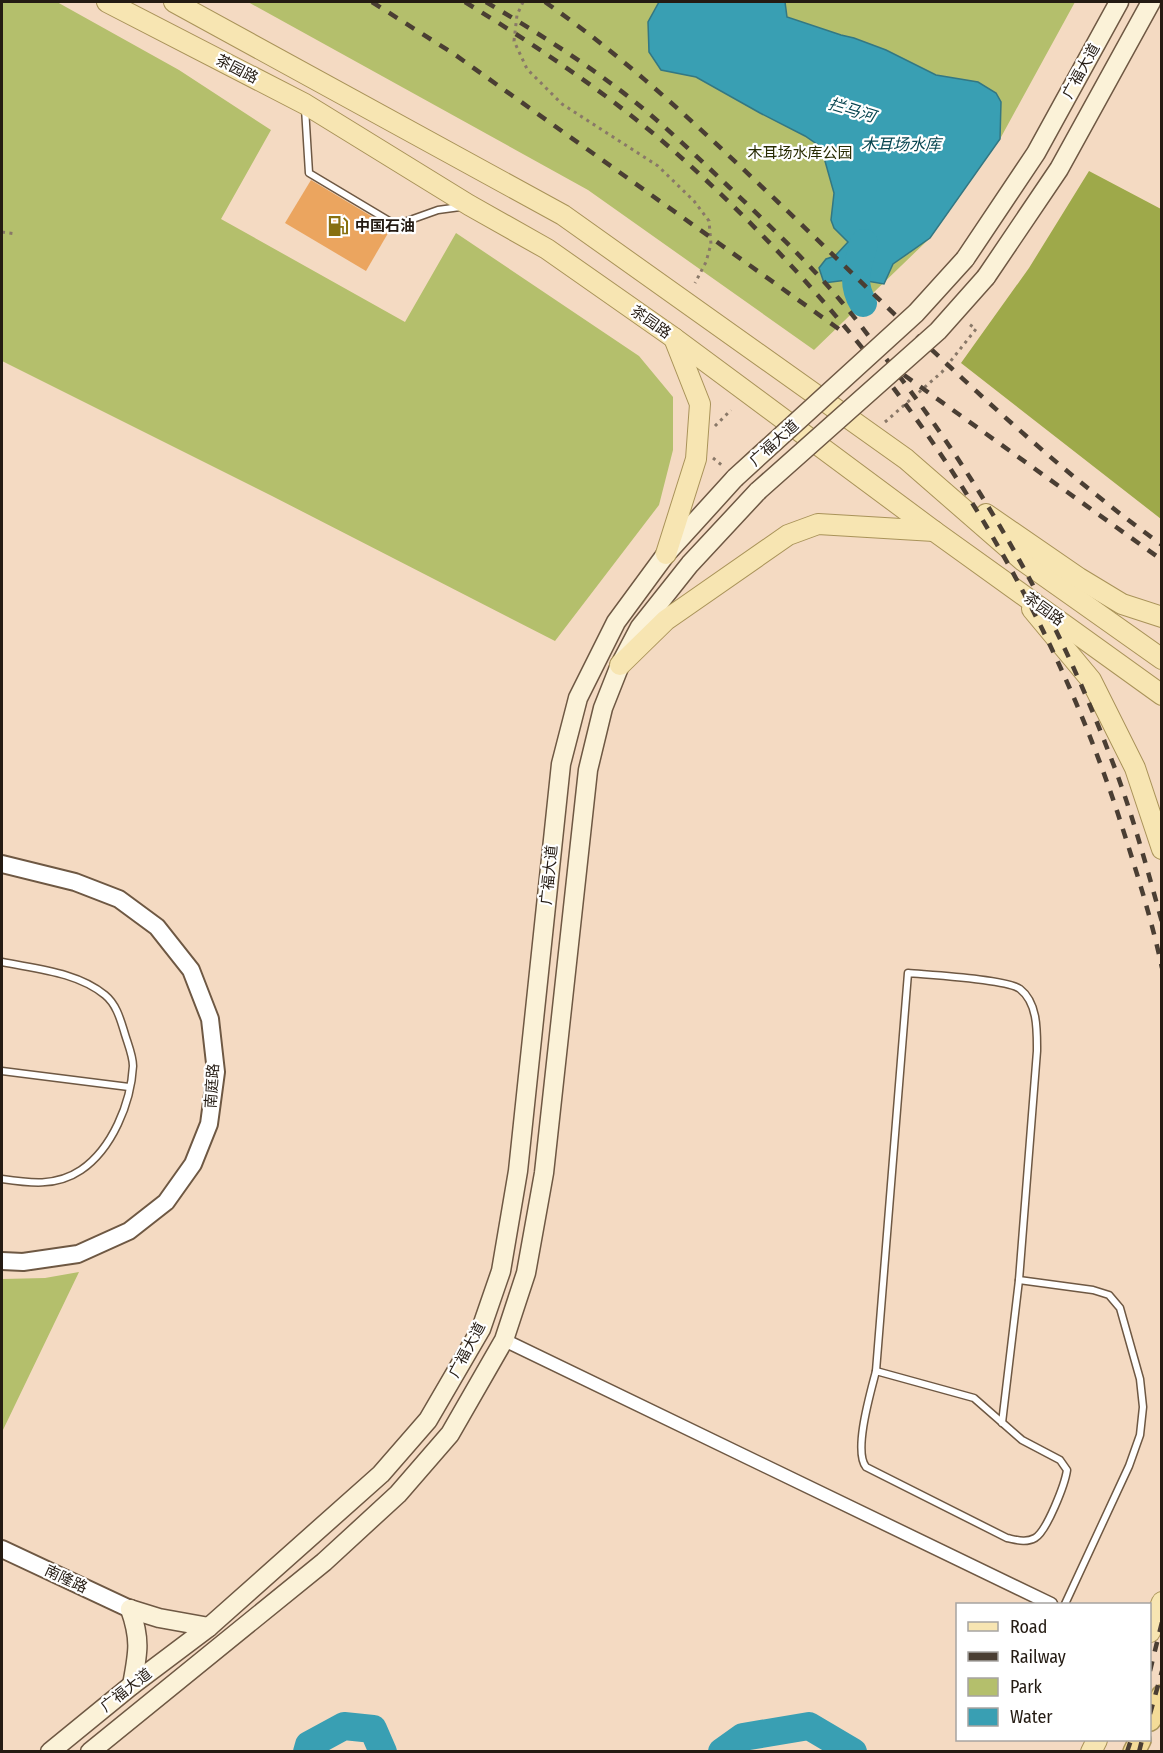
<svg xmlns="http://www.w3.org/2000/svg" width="1163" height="1753" font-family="'Fira Sans Condensed','Noto Sans SC',sans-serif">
<rect width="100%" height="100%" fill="#f4dac2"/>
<g fill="#b4bf6c">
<polygon points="2,2 57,2 179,70 271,130 221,219 405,322 456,233 639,356 673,397 673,450 659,505 555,641 272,496 2,361"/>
<polygon points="248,2 1075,2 1000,139 930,238 814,350 588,190"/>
<polygon points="79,1272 2,1432 2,1279 45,1278"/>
</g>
<polygon fill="#9ea94a" points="1089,171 1161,209 1161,519 961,363 1029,268"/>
<polygon fill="#399fb3" stroke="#337783" stroke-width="1.5" points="659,2 785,2 787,17 841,35 854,38 886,50 936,75 978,82 996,93 1001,102 1000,139 930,238 893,264 884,284 855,279 824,283 819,268 826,259 835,256 848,242 834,228 831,220 834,193 821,147 805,136 760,113 696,77 661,70 649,52 648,22"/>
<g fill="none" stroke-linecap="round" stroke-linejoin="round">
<g stroke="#399fb3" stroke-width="28">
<path d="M 863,303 C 850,281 858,266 864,243"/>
<polyline points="307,1752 309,1745 344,1726 373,1729 383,1752"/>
<polyline points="722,1752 743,1737 809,1726 853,1752"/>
</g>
</g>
<polygon fill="#eba55f" points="311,180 391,228 366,271 285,223"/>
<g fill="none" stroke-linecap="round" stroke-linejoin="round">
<defs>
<g id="service">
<polyline points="305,108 309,173 396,225 438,210 460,207"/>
<path d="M 2,962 C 36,969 77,972 105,995 C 116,1004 120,1018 124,1031 C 127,1042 133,1055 133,1066 C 131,1103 112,1149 81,1170 C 56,1187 29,1183 2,1179"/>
<polyline points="2,1071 129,1087"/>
<polyline points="1019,1280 1093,1290 1109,1295 1120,1308 1140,1379 1143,1407 1140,1435 1129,1466 1065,1604"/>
<path d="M 876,1371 L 908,973 C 929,975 1007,979 1020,989 C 1038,1003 1037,1031 1037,1051 L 1019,1280 L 1002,1423"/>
<path d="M 876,1371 L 974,1398 L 1022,1440 L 1060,1460 L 1067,1470 C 1065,1484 1047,1531 1035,1538 C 1026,1543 1017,1540 1007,1538 L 866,1467 C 853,1451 871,1391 876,1371 Z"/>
</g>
<polyline id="minor" points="504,1340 1051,1604"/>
<g id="tertiary">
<polyline points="2,864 75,882 119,899 157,927 191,970 210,1019 216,1072 209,1124 193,1164 166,1202 129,1231 78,1254 23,1262 2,1261"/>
<polyline points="2,1549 130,1609"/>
</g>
<g id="secondary">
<polyline points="965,259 1036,153 1119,2"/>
<polyline points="986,277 1059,169 1151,2"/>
<polyline points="130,1609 159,1618 209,1627"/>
<path d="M 130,1609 C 141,1640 138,1653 132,1685"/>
<polyline points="50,1752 132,1685 209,1627 381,1474 428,1420 481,1329 501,1271 518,1171 561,764 578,698 616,622 666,554 735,478"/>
<polyline points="90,1752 324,1562 398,1494 450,1434 504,1340 526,1273 544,1173 588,770 603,708 620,665 640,627 690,564 758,491"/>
</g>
<g id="primary">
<polyline points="107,2 305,104 469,205 547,249 674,338 934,531 1162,695"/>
<polyline points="174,2 563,215 906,459 1022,560 1162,659"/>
<polyline points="986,514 1079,578 1122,604 1162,617"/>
<polyline points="666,554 696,459 700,404 674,338"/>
<polyline points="1032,609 1091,680 1135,768 1162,849"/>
<polyline points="620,665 666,620 788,535 818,524 934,531"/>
<polyline points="1150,1632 1162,1602"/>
<polyline points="1091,1752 1097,1740"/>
</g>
<g id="trunk">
<polyline points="1150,1720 1162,1696"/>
<polyline points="1134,1752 1140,1740"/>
</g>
</defs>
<use href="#service" stroke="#6e5843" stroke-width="9"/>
<use href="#minor" stroke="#6e5843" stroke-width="15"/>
<use href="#tertiary" stroke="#6e5843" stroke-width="20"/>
<use href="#secondary" stroke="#6e5843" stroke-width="21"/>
<use href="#primary" stroke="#a99359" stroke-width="22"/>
<use href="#trunk" stroke="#a99359" stroke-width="24"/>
<g stroke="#897868" stroke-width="3" stroke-dasharray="3 4.5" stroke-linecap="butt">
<polyline points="523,2 517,15 514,41 527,69 562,104 658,166 694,201 709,221 711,244 706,262 695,283"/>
<polyline points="2,232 16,234"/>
<polyline points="885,422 942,372 976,329 969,324"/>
<polyline points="715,426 731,410"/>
<polyline points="713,458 724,467"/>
</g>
<use href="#service" stroke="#fff" stroke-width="6"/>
<use href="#minor" stroke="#fff" stroke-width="12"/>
<use href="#tertiary" stroke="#fff" stroke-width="16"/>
<use href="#secondary" stroke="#fbf2d8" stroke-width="18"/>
<use href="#primary" stroke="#f7e5b2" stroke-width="20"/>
<use href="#trunk" stroke="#f4dc98" stroke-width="21"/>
<g stroke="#4a3e33" stroke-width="4.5" stroke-dasharray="10 10" stroke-linecap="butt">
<polyline points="372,2 454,54 843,332"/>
<path d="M 465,2 C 538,47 610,95 675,152 C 877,331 1033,557 1118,814 C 1134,864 1151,916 1162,968"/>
<path d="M 486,2 C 528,27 570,53 609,82 C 652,113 691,151 729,187 C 767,223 806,260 840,300 C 854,316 867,334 880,351 C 976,473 1054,608 1109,753 C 1131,808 1146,865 1162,922"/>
<path d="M 545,2 C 630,61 704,132 779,203 C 903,321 1022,444 1162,545"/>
<polyline points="904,375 1162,560"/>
<polyline points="1150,1671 1162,1622"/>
<polyline points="1150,1714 1162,1671"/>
<polyline points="1127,1752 1131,1740"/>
<polyline points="1139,1752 1142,1740"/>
</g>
<defs>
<g id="secondary-bridge">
<polyline points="735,478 916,313 965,259"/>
<polyline points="758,491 938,331 986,277"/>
</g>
</defs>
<use href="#secondary-bridge" stroke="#6e5843" stroke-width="21" stroke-linecap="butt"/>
<use href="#secondary-bridge" stroke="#fbf2d8" stroke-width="18"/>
</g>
<defs>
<symbol id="fuel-bare" viewBox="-9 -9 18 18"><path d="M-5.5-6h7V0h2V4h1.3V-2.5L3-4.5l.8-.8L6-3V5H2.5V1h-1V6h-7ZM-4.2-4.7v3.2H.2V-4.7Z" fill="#877011" stroke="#fff" stroke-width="2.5" paint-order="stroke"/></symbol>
</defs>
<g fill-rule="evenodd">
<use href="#fuel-bare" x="323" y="211" width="30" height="30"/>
</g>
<g text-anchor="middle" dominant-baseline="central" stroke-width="4.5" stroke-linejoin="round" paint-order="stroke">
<g font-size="15" fill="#241b13" stroke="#fff">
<text transform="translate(237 69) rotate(27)">茶园路</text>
<text transform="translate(1081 71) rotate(-61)">广福大道</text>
<text transform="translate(651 322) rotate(35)">茶园路</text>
<text transform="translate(774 443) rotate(-42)">广福大道</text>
<text transform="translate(1044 609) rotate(36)">茶园路</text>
<text transform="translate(549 875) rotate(-84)">广福大道</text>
<text transform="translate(212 1086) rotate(-86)">南庭路</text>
<text transform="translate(467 1350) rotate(-62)">广福大道</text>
<text transform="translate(66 1579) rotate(25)">南隆路</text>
<text transform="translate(126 1690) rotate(-38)">广福大道</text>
</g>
<g font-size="15" fill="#282c03" stroke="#fff">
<text x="800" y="153">木耳场水库公园</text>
</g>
<g font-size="15" font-weight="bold" fill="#241b13" stroke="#fff" text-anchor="start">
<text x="355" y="226">中国石油</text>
</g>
<g font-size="16" font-style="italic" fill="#074550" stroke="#fff">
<text transform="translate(852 110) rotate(17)">拦马河</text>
<text x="901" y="144">木耳场水库</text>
</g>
</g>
<rect width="1163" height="1753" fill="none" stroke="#241b13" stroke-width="6"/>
<rect x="956" y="1603" width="195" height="138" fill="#ffffff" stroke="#a7a4a1" stroke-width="1.5"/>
<rect x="968" y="1622" width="30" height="9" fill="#f7e5b2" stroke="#a7a4a1" stroke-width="1.5"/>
<text x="1010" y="1633" font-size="18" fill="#241b13">Road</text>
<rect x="968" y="1652" width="30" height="9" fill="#4a3e33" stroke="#a7a4a1" stroke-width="1.5"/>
<text x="1010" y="1663" font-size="18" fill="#241b13">Railway</text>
<rect x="968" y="1678" width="30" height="18" fill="#b4bf6c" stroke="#a7a4a1" stroke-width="1.5"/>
<text x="1010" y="1693" font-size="18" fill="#241b13">Park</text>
<rect x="968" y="1708" width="30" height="18" fill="#399fb3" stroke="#a7a4a1" stroke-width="1.5"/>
<text x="1010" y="1723" font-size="18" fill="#241b13">Water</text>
</svg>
